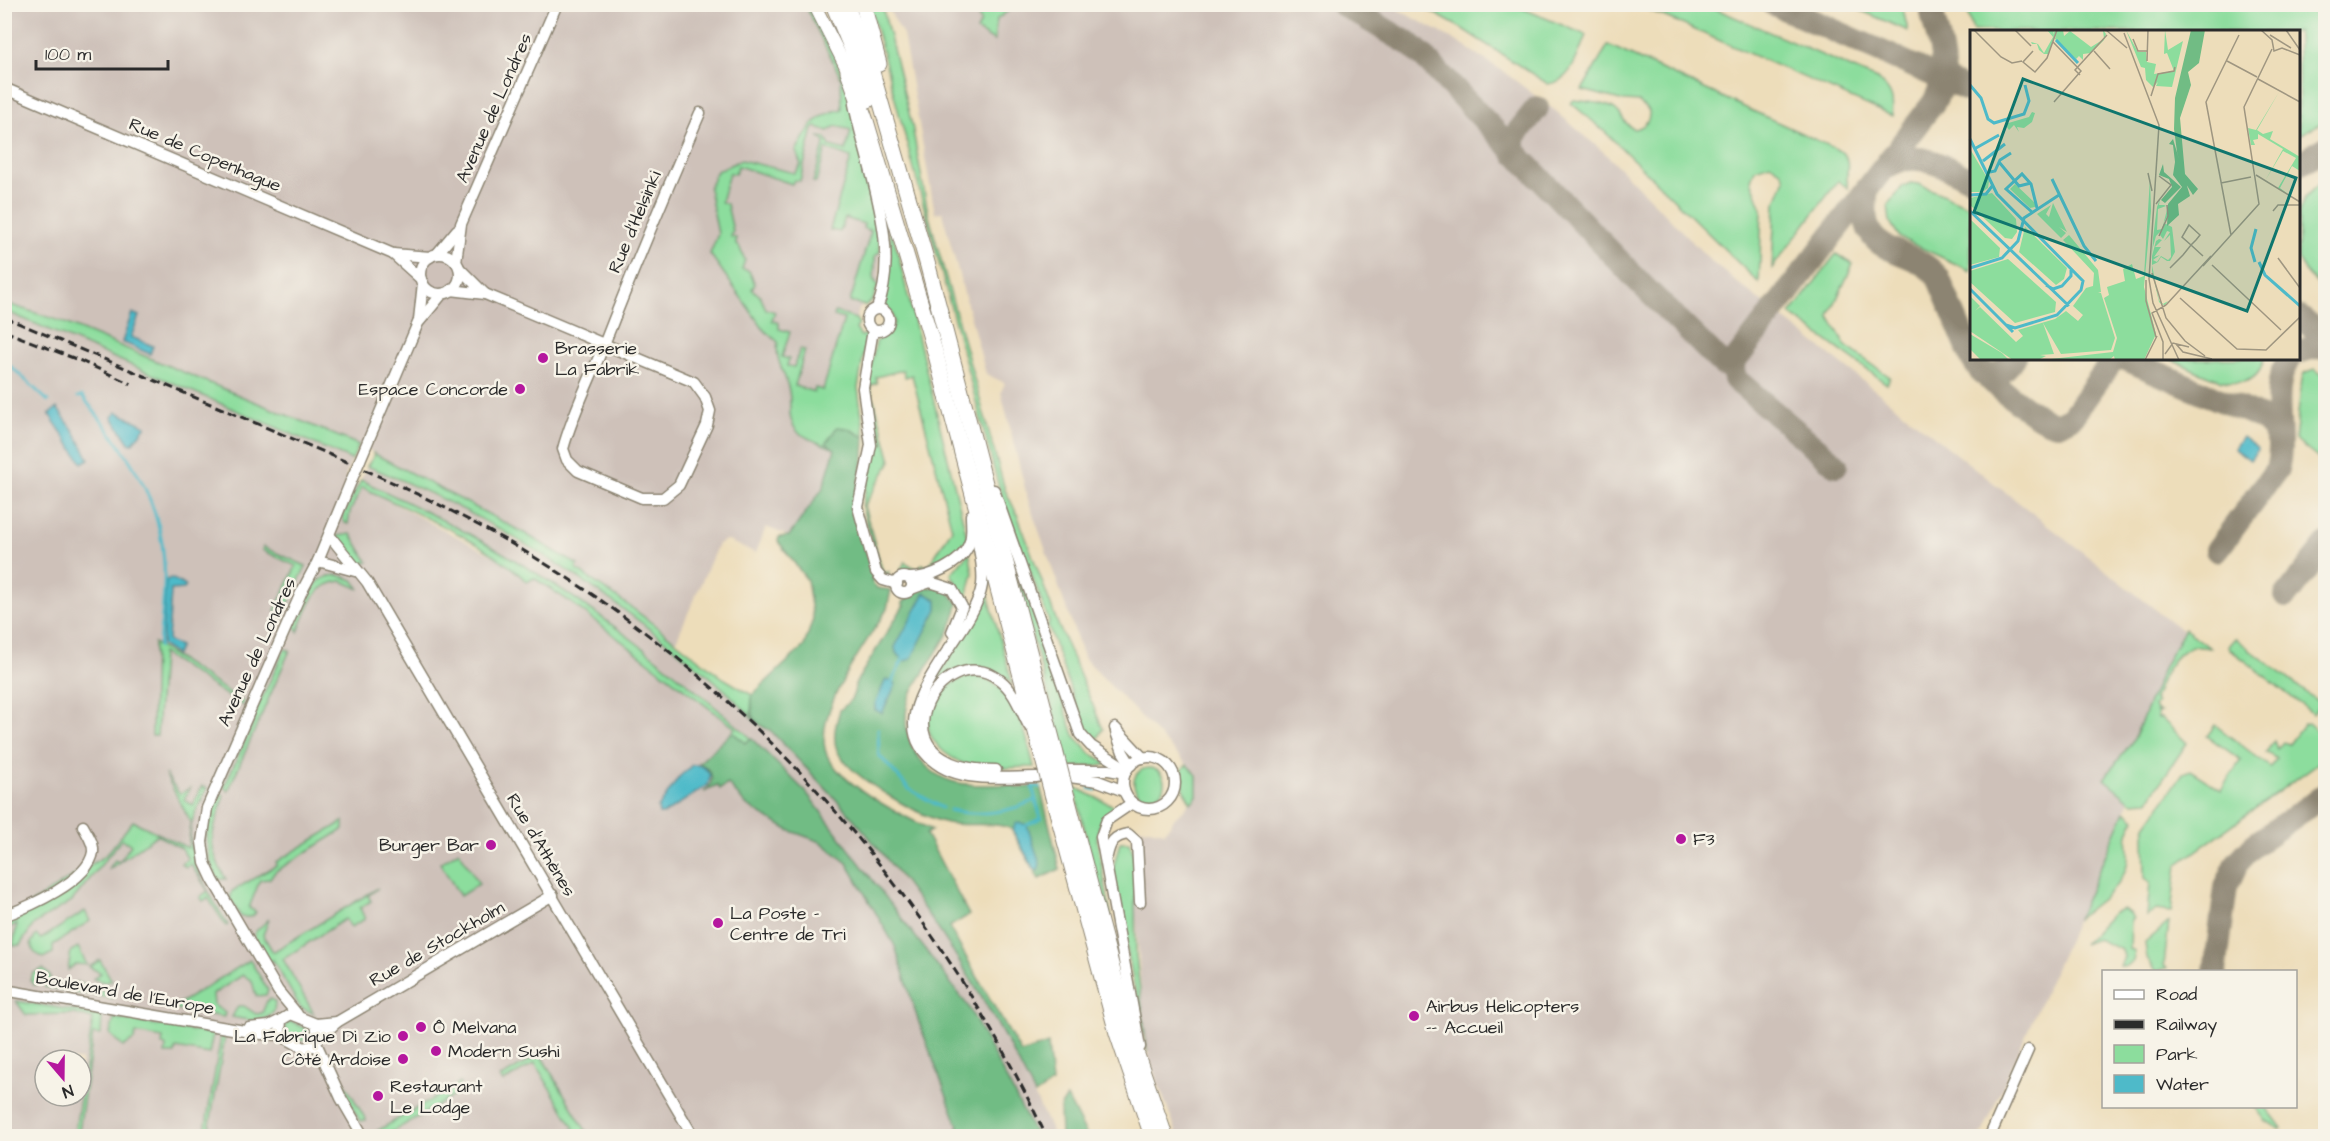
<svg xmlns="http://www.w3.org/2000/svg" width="2330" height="1141" font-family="'Architects Daughter',sans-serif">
<rect width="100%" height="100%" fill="#f7f3e8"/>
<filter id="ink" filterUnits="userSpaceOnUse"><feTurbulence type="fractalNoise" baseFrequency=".0167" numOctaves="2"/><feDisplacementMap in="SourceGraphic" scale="12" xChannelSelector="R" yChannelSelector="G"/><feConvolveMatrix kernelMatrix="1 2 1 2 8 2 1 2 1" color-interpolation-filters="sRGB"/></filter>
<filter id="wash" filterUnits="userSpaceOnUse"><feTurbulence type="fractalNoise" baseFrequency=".008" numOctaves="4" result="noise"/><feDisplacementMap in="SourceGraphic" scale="24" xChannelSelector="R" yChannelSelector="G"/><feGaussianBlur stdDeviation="1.35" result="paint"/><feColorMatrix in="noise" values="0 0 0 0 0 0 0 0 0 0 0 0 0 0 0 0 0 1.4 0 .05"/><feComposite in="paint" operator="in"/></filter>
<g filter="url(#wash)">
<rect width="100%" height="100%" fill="#edddba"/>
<g fill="#cec1b9" fill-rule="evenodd">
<polygon points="5,5 804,5 842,82 881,251 880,280 875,297 859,309 855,326 861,339 829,491 789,536 766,527 756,553 726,540 718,544 676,641 576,569 577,565 524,533 359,445 60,321 5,303"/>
<polygon points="886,5 971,5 994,41 997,19 1017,5 1389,5 1453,39 1504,72 1557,112 1607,155 1715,265 2183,631 2164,666 2134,739 2104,779 2130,800 1981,1136 1178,1136 1149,1060 1142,1005 1135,901 1138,827 1165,832 1173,820 1197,796 1197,775 1084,658 1028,500 1001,392 1005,383 986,374 942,212 935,213 903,35"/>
<path d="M 4,311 L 352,460 L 345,478 L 509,564 L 527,582 L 534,578 L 569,601 L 736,728 L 699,763 L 708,769 L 712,777 L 711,785 L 705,792 L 717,785 L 728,784 L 747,806 L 788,830 L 821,842 L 847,863 L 895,946 L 917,1017 L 958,1126 L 957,1136 L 5,1136 ZM 45,1060 L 81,1060 L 81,1096 L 45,1096 Z"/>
<polygon points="367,466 458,507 567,570 630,613 686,657 744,708 761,727 770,730 863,829 941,932 1011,1047 1054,1136 1036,1136 968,1007 806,792 751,738 706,698 603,618 560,588 504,553 361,480"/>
</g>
<g fill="#8cdd9d" stroke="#5c8464" stroke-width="1.5">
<path d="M 805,5 L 810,5 L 839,65 L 848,93 L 877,216 L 880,252 L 875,256 L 874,280 L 878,285 L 873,300 L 865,306 L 850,302 L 871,231 L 863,228 L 864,224 L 845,218 L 840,232 L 830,230 L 851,158 L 826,149 L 816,183 L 813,182 L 825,142 L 819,137 L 826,138 L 830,146 L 846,150 L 851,130 L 836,126 L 828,131 L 816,127 L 813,129 L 800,181 L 794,180 L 792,184 L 738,166 L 735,174 L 729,173 L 721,202 L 727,204 L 733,231 L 731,237 L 736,238 L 736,245 L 739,246 L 745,260 L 742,269 L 749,271 L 755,284 L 752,289 L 760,296 L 766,309 L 775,312 L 772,320 L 779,323 L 779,329 L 790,332 L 782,357 L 789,359 L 787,366 L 794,367 L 800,349 L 805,350 L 795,386 L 814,392 L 815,388 L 823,390 L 844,319 L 834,316 L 835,312 L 856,319 L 859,324 L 856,329 L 861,336 L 867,334 L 858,388 L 865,437 L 847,428 L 835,449 C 824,444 805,439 797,431 C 786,418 792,406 789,391 C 786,373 774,361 778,342 L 764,330 L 710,254 L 718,234 L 709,188 L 717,171 L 741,160 L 794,173 L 801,165 L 796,151 C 810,126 814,116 842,109 L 841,78 Z"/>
<polygon points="870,5 882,5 912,125 928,213 1005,490 1017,514 1057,622 1103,729 1098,738 1090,737 1081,720 1048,625 1049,621 1001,495"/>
<polygon points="971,5 1017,5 997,19 994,41 977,31 981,21"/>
<path d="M 1419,5 L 1514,5 L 1586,35 C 1578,54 1572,82 1548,84 L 1461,28 Z"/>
<path d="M 1638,5 L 1707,5 L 1879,80 C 1892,92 1894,99 1892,116 Z"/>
<polygon points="1848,5 1902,5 1908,31"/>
<polygon points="1965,5 2298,5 2325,17 2325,121 2299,135 2298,32 1973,31"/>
<path d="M 1608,45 L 1843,152 C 1852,164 1844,174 1848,188 L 1838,181 L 1772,268 L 1775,204 L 1785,179 L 1782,172 L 1770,164 L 1755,169 L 1751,180 L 1762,209 L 1759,283 L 1602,129 L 1571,103 L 1574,100 C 1586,102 1608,102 1617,111 C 1624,117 1624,125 1634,129 C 1644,127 1650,122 1649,111 L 1639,102 L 1624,101 L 1582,90 Z"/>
<path d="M 867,149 L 892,230 L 968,541 C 954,559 924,586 901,569 L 905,562 L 918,570 L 922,564 L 928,567 L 952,529 L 912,375 L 905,377 L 903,370 L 876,377 L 877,383 L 870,386 L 891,461 L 864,506 L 883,573 L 889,572 L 886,577 L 881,575 L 862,507 L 872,460 L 866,390 L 876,342 L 888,333 L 894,323 L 892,313 L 884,305 L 890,260 L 890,230 Z"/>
<polygon points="2325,178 2325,292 2307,274 2298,259 2299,212 2305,197"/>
<polygon points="1910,183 1919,184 1971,207 1971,271 1900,238 1890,222 1888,206 1902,187"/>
<polygon points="1836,254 1853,264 1829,316 1846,346 1890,377 1887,384 1790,314"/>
<polygon points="5,303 60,321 359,445 352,460 5,311"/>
<path d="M 2170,359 L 2264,358 L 2264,359 C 2253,406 2198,370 2170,359 Z"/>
<polygon points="2315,369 2325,377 2325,464 2295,440 2302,379 2304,373"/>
<path d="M 373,453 L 524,533 L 578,565 L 576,569 L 635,610 L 723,678 L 752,695 L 751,714 L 756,723 C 730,691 697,666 665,641 C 575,570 474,508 367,466 L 374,456 Z"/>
<path d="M 361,480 C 409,503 457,526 503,553 C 593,605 674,670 751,738 L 746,743 L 732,732 L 735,728 L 569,601 L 534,578 L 527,582 C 486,540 415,514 362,487 L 350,512 L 348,524 L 345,523 L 342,517 Z"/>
<polygon points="351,534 368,562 360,565 341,547 337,536"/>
<polygon points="263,547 306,566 284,613 275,611 296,566 262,550"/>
<polygon points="969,552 973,573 965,605 962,593 951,574"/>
<path d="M 338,575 L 353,580 L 360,589 L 342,581 C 313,583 308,609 298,632 L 294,624 L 307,593 L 310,594 C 316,581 323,576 338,575 Z"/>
<polygon points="1021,578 1074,735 1091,754 1104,761 1106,765 1069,768 1023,603 1018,579"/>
<path d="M 987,591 L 1013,685 C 987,658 965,666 936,680 Z"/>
<path d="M 2185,629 L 2210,648 L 2192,646 C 2172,653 2161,679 2154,699 L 2157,704 L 2154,706 L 2156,711 L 2160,712 L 2157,713 L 2158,718 L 2161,718 L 2187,743 L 2148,801 L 2132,802 L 2104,779 L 2134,739 L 2164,666 Z"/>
<polygon points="2235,638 2321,704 2313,714 2230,649 2228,646"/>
<polygon points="154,643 244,702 243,706 162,653 157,736 152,736"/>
<polygon points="285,649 290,650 228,791 224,787 255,719 253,717"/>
<path d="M 968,676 C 1015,676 1025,731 1034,767 C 1012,767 981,772 960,762 C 911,738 920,693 968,676 Z"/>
<polygon points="2308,723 2325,737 2325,758 2177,865 2171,912 2156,910 2147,916 2150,882 2145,878 2144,835 2146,826 2183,773 2190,770 2221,790 2241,760 2207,736 2215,725 2270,767 2276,759 2266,752 2274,741 2277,749 2283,742 2289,744 2304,724"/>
<polygon points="1187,765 1197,775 1197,796 1191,803 1184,791 1182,769"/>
<circle cx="1149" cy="783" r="15"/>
<path d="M 165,774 L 180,794 L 190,788 L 184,800 L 193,805 L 202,786 L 207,788 C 202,799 195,811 192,822 C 183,856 212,898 228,925 L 226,926 L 208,898 L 203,901 L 200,897 L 208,891 L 191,864 L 186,867 L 181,864 L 188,859 L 181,848 L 157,835 L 108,870 L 115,860 L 119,862 L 131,845 L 122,839 L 72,901 L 34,924 L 20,945 L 13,946 L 17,924 L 5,929 L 5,920 L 106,855 L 133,821 L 188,848 L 191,823 Z"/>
<polygon points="1074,787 1116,807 1100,821 1097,839 1123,984"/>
<path d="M 220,794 L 224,795 C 214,834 203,840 226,879 L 218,879 C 204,854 202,817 220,794 Z"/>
<path d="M 2125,811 L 2135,819 C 2120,842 2133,847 2126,869 C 2118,892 2093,903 2077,920 Z"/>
<path d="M 344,821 L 344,829 L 276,871 L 269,879 L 260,880 L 249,908 L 256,912 C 252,920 248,916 241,917 L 230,899 L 232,891 L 277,865 L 276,862 Z"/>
<polygon points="1120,842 1129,842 1134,854 1136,956 1147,1052 1112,872"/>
<polygon points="459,851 479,884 460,896 440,863"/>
<polygon points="378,888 368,896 371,901 360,908 365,919 351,927 345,919 283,959 314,1014 300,1007 273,960 267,963 254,941 255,932 269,919 263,935 273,952"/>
<polygon points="2123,909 2130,913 2133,919 2131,920 2130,949 2135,951 2133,961 2124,967 2120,966 2124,957 2122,950 2097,939 2084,944 2114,912"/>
<polygon points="85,911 90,921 53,945 53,953 43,958 34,952 31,943 36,935 41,939"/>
<polygon points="2169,922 2164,965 2167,969 2156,971 2147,958 2145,943"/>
<polygon points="78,947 87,965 76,964 68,970 71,951"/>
<polygon points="100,960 112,981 104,982 93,979 101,973 89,967"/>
<polygon points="250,960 268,990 266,995 256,996 252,981 243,975 213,994 214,1005 225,1013 224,1017 172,1008"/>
<polygon points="43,969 50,976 50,984 74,988 76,982 113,995 112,998 45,987 45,982 34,985 30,980 33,973"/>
<path d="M 271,999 L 275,1002 L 274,1011 C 264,1025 247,1020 232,1017 L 238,1006 L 244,1006 L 256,1014 L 262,1013 L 267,1001 Z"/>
<polygon points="16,1001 102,1015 101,1035 93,1034 79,1131 76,1136 74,1136 93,1019 74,1014 26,1015"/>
<polygon points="114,1018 213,1034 209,1054 176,1048 175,1054 165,1054 166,1046 162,1045 163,1038 136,1033 134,1040 123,1047 110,1034"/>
<polygon points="287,1022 293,1022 311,1032 310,1038 303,1041 287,1034 285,1025"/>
<polygon points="221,1036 225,1037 208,1136 204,1136"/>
<polygon points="328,1054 366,1120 360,1121 324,1056"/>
<polygon points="540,1054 586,1131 577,1136 562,1136 574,1128 535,1063 503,1082 500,1078"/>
<polygon points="460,1083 459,1093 390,1133 391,1136 375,1136 377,1131"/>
<polygon points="2255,1107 2266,1107 2282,1128 2279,1129 2265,1120"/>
</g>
<g fill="#71bc84" stroke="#4e7458" stroke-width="1.5">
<path d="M 837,427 L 847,428 L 865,437 L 864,457 L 853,508 L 874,579 L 871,581 L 877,588 L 891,590 L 887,609 C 867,643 806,720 829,759 C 847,788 901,815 932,830 L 926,834 L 969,915 L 949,927 L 1021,1053 L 1048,1044 L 1052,1083 L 1035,1095 C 988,1001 932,912 864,831 C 835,796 801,764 770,730 C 751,724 751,712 752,695 L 804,646 L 813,619 L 807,580 L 778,541 L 779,537 L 789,536 L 823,488 L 835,449 L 826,443 Z"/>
<path d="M 921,587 L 944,587 L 958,603 C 953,637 927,662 912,692 C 895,727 915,769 951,781 C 969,787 995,784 1015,785 L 1016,788 L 1040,786 L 1060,869 L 1039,879 L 1011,829 C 997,821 965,827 947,823 C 920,817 848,776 837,750 C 832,737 836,723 840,710 C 850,702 855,697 855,684 L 904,605 L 902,603 Z"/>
<path d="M 732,732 L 746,743 L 751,738 L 806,792 L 968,1006 L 1036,1136 L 957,1136 L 958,1126 L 917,1017 L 895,946 L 847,863 L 821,842 L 788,830 L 747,806 L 728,784 L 720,789 L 717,785 L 704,792 C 717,782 712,769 699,763 Z"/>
<polygon points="1067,1097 1087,1136 1061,1136 1060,1108"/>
</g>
<g fill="#4ebac9" stroke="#3c727a" stroke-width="1.5">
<polygon points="132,313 139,316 131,337 153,346 150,354 122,342"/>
<polygon points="57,408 74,431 89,459 82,463 49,414"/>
<polygon points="117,412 146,426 132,444 129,443 112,417"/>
<polygon points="2242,437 2258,449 2250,460 2234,448"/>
<polygon points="171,578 186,586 184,589 171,590 168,641 180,646 176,655 162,645 166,580"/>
<polygon points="925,593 937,600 937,609 911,659 905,661 896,653 895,647"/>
<polygon points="886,679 896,684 882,713 875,710 875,704"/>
<path d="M 692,765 C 701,764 707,768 710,776 L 708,785 L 664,814 L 659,814 L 658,808 L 679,777 Z"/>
<polygon points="1019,822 1027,825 1040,864 1038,871 1034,869 1013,831 1015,824"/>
</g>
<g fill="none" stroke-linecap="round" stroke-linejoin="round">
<g stroke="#4ebac9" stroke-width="3">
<polyline points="4,360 48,401"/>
<path d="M 78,397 L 82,396 C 123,447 161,495 164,563 C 166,591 161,619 159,647"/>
<polyline points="892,682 903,659"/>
<polyline points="878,729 879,755 909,789 942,808"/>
<polyline points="1089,788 1096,790"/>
<path d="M 950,810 C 978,817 1010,812 1035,800"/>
<polyline points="1027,825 1041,819 1032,786 1040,787"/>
</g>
<g stroke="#8c8472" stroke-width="24">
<polyline points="1342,4 1411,45 1422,55 1644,287 1722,364 1728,365 1735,361 1732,366 1735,379 1836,465"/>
<polyline points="1774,4 1972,92"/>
<polyline points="1514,153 1514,137 1537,108"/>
<polyline points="2298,164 2326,148"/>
<path d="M 1885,168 C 1915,147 1942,166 1972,179"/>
<path d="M 1867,189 C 1855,264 1907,240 1938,277 L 1972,358"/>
<polyline points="2298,316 2326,338"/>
<polyline points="2298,352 2315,347 2326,348"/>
<path d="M 1972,358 C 1979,375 2041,424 2058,424 L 2071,418 L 2114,358"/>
<polyline points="2123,358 2262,418 2274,431 2280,444"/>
<path d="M 1735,361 L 1934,102 C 1953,68 1937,40 1930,4"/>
<path d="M 1981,372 C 1997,378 2005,371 2014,358"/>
<path d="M 2217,550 L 2277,469 C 2287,435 2267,387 2290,358"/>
<polyline points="2286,596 2326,545"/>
<polyline points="2215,972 2226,887 2237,863 2254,845 2326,794"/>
</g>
</g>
</g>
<g filter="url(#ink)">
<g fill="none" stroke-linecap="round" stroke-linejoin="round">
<defs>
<g id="minor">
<polyline points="4,88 393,254"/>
<path d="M 854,104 C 866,165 902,249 877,308"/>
<polyline points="437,254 457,230"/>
<circle cx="440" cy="274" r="20"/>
<polyline points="456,262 461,224 557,4"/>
<polyline points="421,279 393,254 430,257"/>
<polyline points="451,290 485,294 460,269"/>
<path d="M 485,294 L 694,382 L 705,397 L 710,411 L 707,425 L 679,485 L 663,498 L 642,498 L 578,471 L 567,460 L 563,449 C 573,412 591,378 605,342 C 635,265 667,189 700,113"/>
<circle cx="878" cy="320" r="11"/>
<polyline points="419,320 423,283"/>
<polyline points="873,330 863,388 871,445 858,507 876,572 883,580 897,584"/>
<polyline points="360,460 418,323 442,294"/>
<polyline points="994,490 1080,734 1091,746 1127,769"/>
<path d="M 975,531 C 979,547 984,568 982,585 C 975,633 891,699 920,746 C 945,786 996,777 1037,777"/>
<polyline points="329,535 367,582 693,1136"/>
<polyline points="318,561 355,571"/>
<circle cx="904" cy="585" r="8"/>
<path d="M 908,578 C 928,579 962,564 969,544 C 973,536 971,524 971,515"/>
<polyline points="911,589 930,582 952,589 962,607 952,632"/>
<polyline points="1115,728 1143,758"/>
<polyline points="1116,732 1123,752 1131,765"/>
<circle cx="1149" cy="783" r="26"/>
<path d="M 996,770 C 864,770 940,634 1000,680 C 1015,692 1020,709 1029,726"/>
<polyline points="1068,770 1109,770 1125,773"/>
<polyline points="1070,777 1098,781 1124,791"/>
<polyline points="1132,803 1107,820 1101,837 1140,1047"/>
<path d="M 1107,856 C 1110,842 1114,836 1128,834 L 1137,842 L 1140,902"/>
<path d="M 4,916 C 28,907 89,881 93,852 C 94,843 87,834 83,826"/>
<polyline points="4,990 262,1034 280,1035"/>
<polygon points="291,1014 316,1024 318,1036 313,1046 304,1048 280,1035 281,1020"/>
<polyline points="297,1014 278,991 213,880 205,863 202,842 207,808 301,593 318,561 351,481"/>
<polyline points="337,1022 553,895"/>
<polyline points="316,1024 337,1022 318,1039"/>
<polyline points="249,1028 269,1026 281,1020"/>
<polyline points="316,1043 341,1098 363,1136"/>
<polyline points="1990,1136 2028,1050"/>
</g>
<polyline id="major" points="814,4 848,71"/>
<g id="highway">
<polyline points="833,4 851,47 868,100"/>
<polyline points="846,4 872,72 928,266 1056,754"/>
<polyline points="863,4 879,64"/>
<polyline points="848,71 866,121 936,355 1042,755"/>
<polyline points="1053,797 1117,1033 1152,1136"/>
<polyline points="1067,797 1128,1029 1165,1136"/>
</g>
</defs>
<use href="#minor" stroke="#8c8472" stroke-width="13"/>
<use href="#major" stroke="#8c8472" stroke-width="14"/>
<use href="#highway" stroke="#8c8472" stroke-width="17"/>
<use href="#minor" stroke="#fff" stroke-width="10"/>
<use href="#major" stroke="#fff" stroke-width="12"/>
<use href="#highway" stroke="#fff" stroke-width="15"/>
<g stroke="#2b2b2b" stroke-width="3" stroke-dasharray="9 4.5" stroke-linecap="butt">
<path d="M 4,317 C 89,353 173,388 258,424 C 331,455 406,486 476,524 C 728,658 927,879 1046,1136"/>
<polyline points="4,331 81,361 131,384"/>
</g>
<defs>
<polyline id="minor-bridge" points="351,481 360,460"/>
<g id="highway-bridge">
<polyline points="1056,754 1067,797"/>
<polyline points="1042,755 1053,797"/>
</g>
</defs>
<use href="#minor-bridge" stroke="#8c8472" stroke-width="13" stroke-linecap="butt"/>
<use href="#highway-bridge" stroke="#8c8472" stroke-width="17" stroke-linecap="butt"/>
<use href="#minor-bridge" stroke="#fff" stroke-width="10"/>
<use href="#highway-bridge" stroke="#fff" stroke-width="15"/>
</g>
</g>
<g fill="#b5179e" stroke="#f7f3e8" stroke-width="2">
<circle cx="543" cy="358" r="6"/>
<circle cx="520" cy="389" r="6"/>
<circle cx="1681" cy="839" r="6"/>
<circle cx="491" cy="845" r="6"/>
<circle cx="718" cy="923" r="6"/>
<circle cx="1414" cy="1016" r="6"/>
<circle cx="421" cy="1027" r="6"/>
<circle cx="403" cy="1036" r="6"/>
<circle cx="436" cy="1051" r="6"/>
<circle cx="403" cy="1059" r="6"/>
<circle cx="378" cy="1096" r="6"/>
</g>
<g text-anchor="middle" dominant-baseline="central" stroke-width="5" stroke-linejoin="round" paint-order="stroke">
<g font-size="18" fill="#2b2b2b" stroke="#f7f3e8">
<text transform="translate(494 108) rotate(-66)">Avenue de Londres</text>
<text transform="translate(205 155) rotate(23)">Rue de Copenhague</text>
<text transform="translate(635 222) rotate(-67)">Rue d'Helsinki</text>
<text transform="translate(257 652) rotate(-65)">Avenue de Londres</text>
<text transform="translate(541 845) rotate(59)">Rue d'Athènes</text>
<text transform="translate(437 944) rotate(-30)">Rue de Stockholm</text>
<text transform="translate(125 993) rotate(10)">Boulevard de l'Europe</text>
</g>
<g font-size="18" fill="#2b2b2b" stroke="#f7f3e8" text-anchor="start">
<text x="555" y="348">Brasserie<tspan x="555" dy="21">La Fabrik</tspan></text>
<text x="508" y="389" text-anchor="end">Espace Concorde</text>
<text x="1693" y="839">F3</text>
<text x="479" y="845" text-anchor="end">Burger Bar</text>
<text x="730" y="913">La Poste -<tspan x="730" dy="21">Centre de Tri</tspan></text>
<text x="1426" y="1006">Airbus Helicopters<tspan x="1426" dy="21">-- Accueil</tspan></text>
<text x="433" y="1027">Ô Melvana</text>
<text x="391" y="1036" text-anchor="end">La Fabrique Di Zio</text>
<text x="448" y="1051">Modern Sushi</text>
<text x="391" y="1059" text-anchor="end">Côté Ardoise</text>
<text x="390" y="1086">Restaurant<tspan x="390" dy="21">Le Lodge</tspan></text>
</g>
</g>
<g transform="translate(1970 30)">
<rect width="330" height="330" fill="#edddba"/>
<path d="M 77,0 L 84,0 L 83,5 L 85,0 L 93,0 L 94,6 L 100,1 L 121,17 L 134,9 L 133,0 L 136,4 L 134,10 L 121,23 L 113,24 L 113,30 L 109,26 L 106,29 L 85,9 L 86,4 L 78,24 L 74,24 L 69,20 L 67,14 L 62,14 L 61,12 L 68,14 L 74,23 L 83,7 ZM 156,0 L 168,22 L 176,22 L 177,32 L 186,34 L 184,44 L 204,41 L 197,23 L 194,24 L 195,0 L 198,20 L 213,11 L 202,57 L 186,56 L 188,52 L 183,57 L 176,50 L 175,38 L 171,37 ZM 309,62 L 287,100 L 293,104 L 303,101 L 300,109 L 330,127 L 330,141 L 322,136 L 310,158 L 318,164 L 308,158 L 326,128 L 313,121 L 295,151 L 313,119 L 288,104 L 288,109 L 283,110 L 285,115 L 281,115 L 278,98 L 286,100 ZM 62,82 L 65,83 L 62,92 L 54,98 L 47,97 L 49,102 L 44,95 L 39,100 L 35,94 L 59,87 ZM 0,119 L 19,151 L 18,158 L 12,162 L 0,162 ZM 180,148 L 181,181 L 174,257 L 186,304 L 174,330 L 145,330 L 144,326 L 139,330 L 72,330 L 143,322 L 147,308 L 134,268 L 139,265 L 137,257 L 155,251 L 153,239 L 162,234 L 166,249 L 174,246 ZM 45,154 L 65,173 L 65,177 L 60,178 L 40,159 ZM 22,163 L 46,189 L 47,202 L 42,209 L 35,208 L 0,175 L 0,168 ZM 190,169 L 189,175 L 194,175 L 196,176 L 188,179 L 187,200 L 192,199 L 198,176 L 198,185 L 194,192 L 192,200 L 186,206 L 183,217 L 182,226 L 186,211 L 189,209 L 192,210 L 185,217 L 191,217 L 184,227 L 190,225 L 183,230 L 187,232 L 191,226 L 198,230 L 201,227 L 200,205 L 194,211 L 200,202 L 197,201 L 193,209 L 190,205 L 194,193 L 202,197 L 205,222 L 200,231 L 197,231 L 191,227 L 188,232 L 182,235 L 189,270 L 193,274 L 198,271 L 195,275 L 191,274 L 189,272 L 182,241 L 182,227 L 183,208 L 187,177 ZM 83,173 L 97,202 L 89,197 L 96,203 L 91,208 L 67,184 L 81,175 L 76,184 L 79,187 ZM 0,189 L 30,218 L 29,227 L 0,235 ZM 55,197 L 97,238 L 94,249 L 86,255 L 49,222 ZM 99,205 L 128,240 L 131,262 L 128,263 L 131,263 L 145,308 L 141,320 L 91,324 L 73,293 L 84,324 L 70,325 L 76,326 L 68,330 L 43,330 L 0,301 L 0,266 L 10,276 L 5,281 L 10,277 L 46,312 L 53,306 L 48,300 L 85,289 L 96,281 L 108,291 L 113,285 L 103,276 L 116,258 L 123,256 L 124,243 L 93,210 ZM 38,229 L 86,272 L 85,282 L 45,293 L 0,252 L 0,241 ZM 0,304 L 32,323 L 39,330 L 11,330 L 0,319 Z" fill="#8cdd9d"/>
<path d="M 221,0 L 235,0 L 229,33 L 218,42 L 221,55 L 210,88 L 215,144 L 228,159 L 223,165 L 216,154 L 207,122 L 204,99 L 205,68 ZM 203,109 L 220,166 L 208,174 L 209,185 L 197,196 L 198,174 L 212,157 L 203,145 L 205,132 L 203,115 L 199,114 ZM 193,134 L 194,142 L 211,157 L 195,173 L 191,170 L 202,157 L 199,149 L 189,145 Z" fill="#71bc84"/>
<path fill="none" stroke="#4ebac9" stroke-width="3" d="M 86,10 L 108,33M 0,55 L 11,68 L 18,89 L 24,93 L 54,84 L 59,71 L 55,55M 0,109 L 27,164 L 113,251 L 111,260 L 87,285 L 45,298 L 36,295M 6,118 L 29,105M 13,131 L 35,114M 29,132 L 49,156 L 61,153M 20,142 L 25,141 L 30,130 L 41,123M 82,149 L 114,216 L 126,231M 0,165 L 16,164 L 23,155M 0,181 L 99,276M 62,182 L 36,159 L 52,144 L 61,154 L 67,178M 285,232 L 281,218 L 286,199M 289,232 L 295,245 L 330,276M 0,238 L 32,228 L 48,211 L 54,188 L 89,165M 76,255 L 83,259 L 92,256 L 101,246 L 101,238M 0,259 L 43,302"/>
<path fill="none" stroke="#9f9681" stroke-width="1.5" d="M 4,0 L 31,27 L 42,33 L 52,31M 45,0 L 61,16M 136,0 L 157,18M 291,0 L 302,10 L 304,21 L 312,18 L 330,25M 316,0 L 330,20M 154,3 L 189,95 L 179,249 L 183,273 L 209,330M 300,5 L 321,18M 163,9 L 168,21 L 177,21M 83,12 L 111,41 L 84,72M 63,21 L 53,32 L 65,42 L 77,28 L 87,0M 124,21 L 140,39M 177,31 L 178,0M 257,31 L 287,47M 110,45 L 105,40 L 137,5M 288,49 L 330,72M 181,66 L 188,44 L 204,41 L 205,37M 178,143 L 182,161M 286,145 L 330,172M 251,153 L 281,147M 186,174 L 201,155 L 189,146M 303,181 L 308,175 L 330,175M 261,205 L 236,72 L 269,5M 189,206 L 198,186 L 197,175M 308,228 L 330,258M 242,235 L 311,300M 233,236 L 289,174 L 274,77 L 302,19M 200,238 L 213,225 L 221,215 L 226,210 L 230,205 L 219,195 L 212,207 L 221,215 L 233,226M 182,243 L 196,288 L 215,311 L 235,326M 176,250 L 176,271 L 186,307M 210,268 L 267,319 L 296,320 L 330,287M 196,275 L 241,226M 206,314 L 213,322 L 242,329M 195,324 L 203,313 L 219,317M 175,330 L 187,306M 193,330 L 193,312 L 182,283 L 196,275"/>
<path fill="#0f766e" fill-opacity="0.15" stroke="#0f766e" stroke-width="3" d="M 53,49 L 326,148 L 277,281 L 4,182 Z"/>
<rect width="330" height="330" fill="none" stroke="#2b2b2b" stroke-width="3"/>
</g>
<rect width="2330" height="1141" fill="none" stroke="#f7f3e8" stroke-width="24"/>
<rect x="2102" y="970" width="195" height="138" fill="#f7f3e8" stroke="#a5a39c" stroke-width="1.5"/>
<rect x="2114" y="990" width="30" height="9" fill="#ffffff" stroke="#a5a39c" stroke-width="1.5"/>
<text x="2156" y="1000" font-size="18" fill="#2b2b2b">Road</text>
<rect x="2114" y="1020" width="30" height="9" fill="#2b2b2b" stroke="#a5a39c" stroke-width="1.5"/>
<text x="2156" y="1030" font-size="18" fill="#2b2b2b">Railway</text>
<rect x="2114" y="1045" width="30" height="18" fill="#8cdd9d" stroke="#a5a39c" stroke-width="1.5"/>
<text x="2156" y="1060" font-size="18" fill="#2b2b2b">Park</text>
<rect x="2114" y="1075" width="30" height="18" fill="#4ebac9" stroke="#a5a39c" stroke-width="1.5"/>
<text x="2156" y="1090" font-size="18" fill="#2b2b2b">Water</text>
<g transform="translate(63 1078) rotate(160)"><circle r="28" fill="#f7f3e8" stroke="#a5a39c" stroke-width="1.5"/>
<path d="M0-4.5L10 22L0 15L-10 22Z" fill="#b5179e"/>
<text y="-9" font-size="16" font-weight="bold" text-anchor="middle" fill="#2b2b2b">N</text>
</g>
<path d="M36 60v9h132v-9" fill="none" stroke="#2b2b2b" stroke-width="3"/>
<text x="45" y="60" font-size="18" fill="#2b2b2b" stroke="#f7f3e8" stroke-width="4.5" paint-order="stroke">100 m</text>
</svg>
